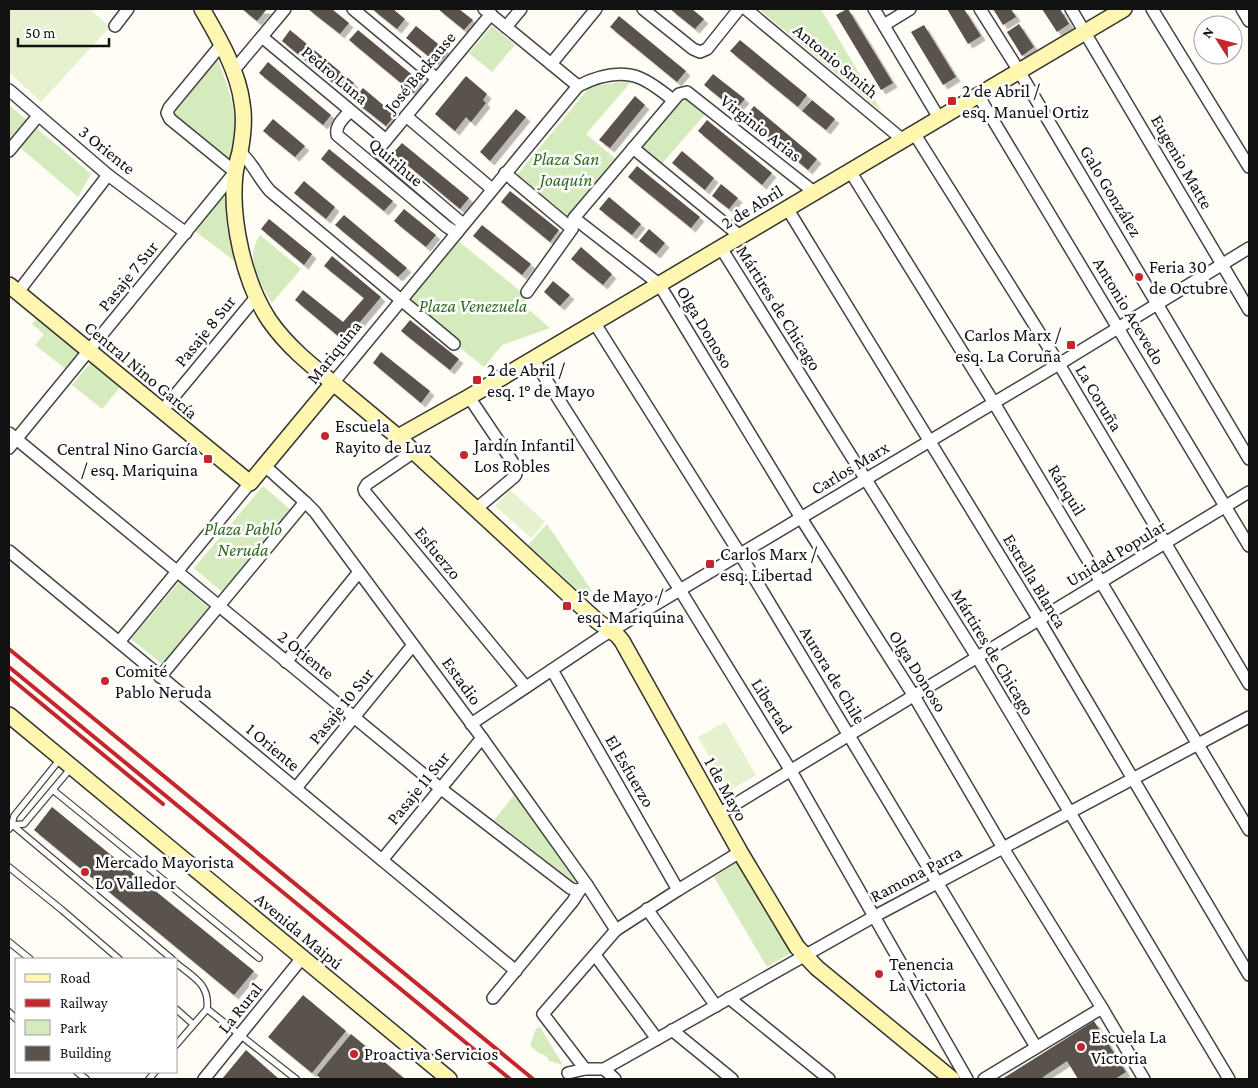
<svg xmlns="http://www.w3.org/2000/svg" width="1258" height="1088" font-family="'Crimson Pro',serif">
<defs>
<filter id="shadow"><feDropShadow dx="4.5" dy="4.5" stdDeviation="0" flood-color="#0004"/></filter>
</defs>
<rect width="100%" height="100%" fill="#fffdf5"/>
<g fill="#d5ebbd">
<polygon points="759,9 821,9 882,112"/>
<polygon points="492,26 515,45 492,72 469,53"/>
<path d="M 216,56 C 227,82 237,110 235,139 C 234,148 230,157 227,165 L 168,116 Z"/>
<polygon points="621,82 631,82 586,134 617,160 569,219 517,175 589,88 600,85"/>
<polygon points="681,92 706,113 660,166 637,147"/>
<polygon points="9,105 91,174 78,197 9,138"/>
<polygon points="225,193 226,221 230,241 237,263 195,231"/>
<path d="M 260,235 L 301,269 L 272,303 C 259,280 244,260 260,235 Z"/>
<polygon points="457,240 524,294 525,306 550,328 502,345 484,367 406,305"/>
<polygon points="39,316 82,351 67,370 35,345 44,334 32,324"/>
<polygon points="93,360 123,384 102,409 72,385"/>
<polygon points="263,486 292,511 223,593 194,568"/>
<polygon points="547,524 592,591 584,596 528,545"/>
<polygon points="179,582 209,608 162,664 131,639"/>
<polygon points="515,794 577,881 573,883 494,820"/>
<polygon points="737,862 791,953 767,967 714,877"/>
<polygon points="540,1027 563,1065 549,1061 546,1056 539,1053 530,1046 536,1029"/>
</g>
<g fill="#e6f2cf">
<polygon points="9,9 90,9 110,27 41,102 9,72"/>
<polygon points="510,490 545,522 531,538 495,506"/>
<polygon points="725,722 756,775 729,791 698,737"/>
</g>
<g fill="#5a524d" filter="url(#shadow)">
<polygon points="242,9 267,9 257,21"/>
<polygon points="308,9 332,9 349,23 340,34"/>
<polygon points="372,9 393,9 405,19 397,29"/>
<polygon points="438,9 459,9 473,20 464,30"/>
<polygon points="670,9 692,9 704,19 695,29"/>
<polygon points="847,9 848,9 893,83 881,90 836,15"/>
<polygon points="947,9 964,9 981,36 968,44"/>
<polygon points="993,9 1011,9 1016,17 1003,25"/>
<polygon points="1042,9 1060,9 1069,24 1057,32"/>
<polygon points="619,16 686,71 677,82 610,27"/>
<polygon points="1019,24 1034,47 1022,56 1007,32"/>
<polygon points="924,25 956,77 943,85 911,32"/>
<polygon points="416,26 448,52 438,64 406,38"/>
<polygon points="290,30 354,83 345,93 282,41"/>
<polygon points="358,30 421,82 413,93 349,40"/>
<polygon points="740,40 807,95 798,107 730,51"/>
<polygon points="268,62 331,115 323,125 259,73"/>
<polygon points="713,74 745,99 735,110 704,85"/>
<polygon points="466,76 487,94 483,100 486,103 471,122 466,117 455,131 435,114"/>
<polygon points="363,88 395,115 386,126 353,100"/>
<polygon points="635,96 645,105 610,148 599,140"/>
<polygon points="812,100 835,119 826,130 802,111"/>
<polygon points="754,106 817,159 808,170 745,117"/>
<polygon points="516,109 526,117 490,161 480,152"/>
<polygon points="273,119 305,146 295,157 263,131"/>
<polygon points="707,120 772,173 762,185 698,131"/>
<polygon points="402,143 469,198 460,209 393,153"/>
<polygon points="329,149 393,201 384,211 321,159"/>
<polygon points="682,151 714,178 705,190 672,163"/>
<polygon points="637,166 700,217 691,228 628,177"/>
<polygon points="304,181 335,207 326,219 294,193"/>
<polygon points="721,184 738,198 729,209 712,196"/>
<polygon points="510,191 559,230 550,242 501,202"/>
<polygon points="609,197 641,224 632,235 599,209"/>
<polygon points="404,209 436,235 426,247 394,221"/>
<polygon points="344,215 407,268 398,277 335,225"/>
<polygon points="269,219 312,254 304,265 261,229"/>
<polygon points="482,225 531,264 522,275 473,236"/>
<polygon points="649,229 665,243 656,254 639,241"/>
<polygon points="581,247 612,274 603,285 571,259"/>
<polygon points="332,256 381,297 344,341 295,300 303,290 343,322 364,298 324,266"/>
<polygon points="553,281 570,295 560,306 544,292"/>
<polygon points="410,320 459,359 450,370 401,331"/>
<polygon points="381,352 430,391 421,403 373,363"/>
<polygon points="52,807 254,971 234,995 34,830"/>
<polygon points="303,995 346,1031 312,1073 268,1037"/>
<polygon points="1094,1021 1126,1072 1115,1079 1078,1079 1067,1061 1043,1077 1044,1079 1002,1079"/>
<polygon points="351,1034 405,1079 321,1079 317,1075"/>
<polygon points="246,1050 279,1079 222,1079"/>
</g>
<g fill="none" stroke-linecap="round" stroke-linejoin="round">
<defs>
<g id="lane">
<polyline points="53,790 259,958"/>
<polyline points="9,822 172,959"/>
<polyline points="12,825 24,824 71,768"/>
<polyline points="9,829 12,825 14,816 61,758"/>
<polyline points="9,867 62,910 119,959"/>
<polyline points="9,942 30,959"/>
<path d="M 176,963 C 193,977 210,984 207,1009 L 296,1079"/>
<polyline points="176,1009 193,1024"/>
<polyline points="9,1012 16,1019"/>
<polyline points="176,1045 207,1009"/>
<polyline points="77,1072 86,1079"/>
<polyline points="149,1079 155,1072"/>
</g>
<g id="street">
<polyline points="353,9 437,79"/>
<polyline points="484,9 578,86"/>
<polyline points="643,9 693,49 700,52 707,49 739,9"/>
<polyline points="746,9 903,140"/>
<polyline points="874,9 939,118"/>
<polyline points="980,9 1019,71 1249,459"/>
<polyline points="1071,9 1249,310"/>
<polyline points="1152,9 1249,167"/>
<polyline points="1242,9 1249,21"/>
<polyline points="884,25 910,9"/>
<polyline points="115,26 128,9"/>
<polyline points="506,27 521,9"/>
<polyline points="262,37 386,140"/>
<polyline points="551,64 596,9"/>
<polyline points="234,70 285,9"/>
<polyline points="9,90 108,175 186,233"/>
<polyline points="978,95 1249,546"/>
<path d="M 350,111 C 344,118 335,125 337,135 L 447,227 L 457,233"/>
<polyline points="406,116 492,189"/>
<polyline points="914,133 1059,364 1249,684"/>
<polyline points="633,148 740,236"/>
<polyline points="9,151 38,116"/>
<path d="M 240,152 C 254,164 258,178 270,191 L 454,344"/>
<polyline points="850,171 994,403 1249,830"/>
<polyline points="505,173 572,229"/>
<polyline points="787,208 1039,620 1249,975"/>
<polyline points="574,218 659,284 801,518 914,696 1003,848 1102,1008 1144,1079"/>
<polyline points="463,224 377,151 491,14"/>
<polyline points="721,248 977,657 1229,1079"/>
<polyline points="18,292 108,175"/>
<polyline points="527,292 572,229 574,218 679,94 687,92 814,192"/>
<polyline points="594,322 740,554 1036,1047"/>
<polyline points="533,359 680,590 791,771 967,1079"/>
<path d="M 333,383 L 578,86 C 596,77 620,70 640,78 C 652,83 663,92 673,100"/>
<path d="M 469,397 L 514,464 C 516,468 518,473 514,477 L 476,509"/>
<polyline points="162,411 257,296"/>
<path d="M 9,433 L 440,788 L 570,888 C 577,892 581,889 587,885"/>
<polyline points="9,448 235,172 170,119 167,113 169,108 221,45"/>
<polyline points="414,452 367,484 364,489 365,492 526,687"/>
<polyline points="265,466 305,502 315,512 482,738 587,885 616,930"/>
<polyline points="9,551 516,971"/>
<polyline points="119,642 250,483"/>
<polyline points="286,662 359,572"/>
<polyline points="552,670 678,890"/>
<polyline points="160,677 305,502"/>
<polyline points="471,724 601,637 1059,364 1249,248"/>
<polyline points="296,788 413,645"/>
<polyline points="719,814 1249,492"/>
<polyline points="382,860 482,738"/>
<polyline points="647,909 716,1006"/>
<polyline points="595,955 657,1039"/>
<polyline points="493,998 573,901 580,890"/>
<polyline points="729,998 829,1079"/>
<polyline points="672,1030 732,1079"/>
<polyline points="585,1069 543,1014 616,930 678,890 740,852"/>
<polyline points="604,1069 615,1079"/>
<polyline points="568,1073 585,1069 604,1069 875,916 1249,717"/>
<polyline points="204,1079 302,958"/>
<polyline points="984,1079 1102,1008"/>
</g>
<g id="secondary">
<path d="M 202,9 C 218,37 238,70 242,103 C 245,119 243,136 240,152 C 238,159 236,167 235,174 C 230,219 244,282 269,320 C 289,349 316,369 343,391 C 361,406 380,422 398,437 L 597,621 L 617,635 L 622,641 L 740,852 L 797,947 L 817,968 L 952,1079"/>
<polyline points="9,285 250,483 333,383"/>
<polyline points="398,437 469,397 1124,9"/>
<polyline points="9,715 449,1079"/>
</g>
</defs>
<use href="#lane" stroke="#444" stroke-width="8"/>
<use href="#street" stroke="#444" stroke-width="14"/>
<use href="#secondary" stroke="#333" stroke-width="18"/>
<use href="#lane" stroke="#fff" stroke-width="5.5"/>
<use href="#street" stroke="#fff" stroke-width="11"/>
<use href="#secondary" stroke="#fff6b0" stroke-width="15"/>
<g stroke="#c4262e" stroke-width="4">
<polyline points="9,649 533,1079"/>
<polyline points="9,667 510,1079"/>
<polyline points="9,677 163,804"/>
</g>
</g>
<g fill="#c4262e" stroke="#fff" stroke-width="2">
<rect x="947" y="96" width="10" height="10" rx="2.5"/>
<circle cx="1139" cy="277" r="5"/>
<rect x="1066" y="340" width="10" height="10" rx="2.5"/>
<rect x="472" y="375" width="10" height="10" rx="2.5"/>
<circle cx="325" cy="436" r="5"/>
<circle cx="464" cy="455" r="5"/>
<rect x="203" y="454" width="10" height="10" rx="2.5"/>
<rect x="705" y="559" width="10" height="10" rx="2.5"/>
<rect x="562" y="601" width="10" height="10" rx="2.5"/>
<circle cx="105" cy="681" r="5"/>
<circle cx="85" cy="872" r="5"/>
<circle cx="879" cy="974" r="5"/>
<circle cx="1081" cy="1047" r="5"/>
<circle cx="354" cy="1054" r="5"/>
</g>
<g text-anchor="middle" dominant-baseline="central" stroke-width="5" stroke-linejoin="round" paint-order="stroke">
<g font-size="18" fill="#111" stroke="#fff">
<text transform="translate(836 61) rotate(40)">Antonio Smith</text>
<text transform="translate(420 72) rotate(-50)">José Backause</text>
<text transform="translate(335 75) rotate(40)">Pedro Luna</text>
<text transform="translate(761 128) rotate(38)">Virginio Arias</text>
<text transform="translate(107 150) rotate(39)">3 Oriente</text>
<text transform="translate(396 162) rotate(40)">Quirihue</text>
<text transform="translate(1182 162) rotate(60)">Eugenio Matte</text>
<text transform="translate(1111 191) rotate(59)">Galo González</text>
<text transform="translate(752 207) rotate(-31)">2 de Abril</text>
<text transform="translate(128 276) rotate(-51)">Pasaje 7 Sur</text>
<text transform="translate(779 308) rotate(58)">Mártires de Chicago</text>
<text transform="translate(1129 311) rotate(59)">Antonio Acevedo</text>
<text transform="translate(705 327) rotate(59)">Olga Donoso</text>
<text transform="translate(205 331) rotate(-51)">Pasaje 8 Sur</text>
<text transform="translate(334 352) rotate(-51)">Mariquina</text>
<text transform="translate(141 370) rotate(40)">Central Nino García</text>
<text transform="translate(1099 398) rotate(59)">La Coruña</text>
<text transform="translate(850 468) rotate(-31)">Carlos Marx</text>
<text transform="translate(1067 490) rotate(59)">Ránquil</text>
<text transform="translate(438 553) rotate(51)">Esfuerzo</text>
<text transform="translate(1116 553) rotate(-31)">Unidad Popular</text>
<text transform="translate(1035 581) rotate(59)">Estrella Blanca</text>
<text transform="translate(993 652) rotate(59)">Mártires de Chicago</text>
<text transform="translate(306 655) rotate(39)">2 Oriente</text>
<text transform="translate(918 671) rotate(58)">Olga Donoso</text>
<text transform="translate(833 675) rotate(59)">Aurora de Chile</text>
<text transform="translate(462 681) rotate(54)">Estadio</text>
<text transform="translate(341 706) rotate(-51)">Pasaje 10 Sur</text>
<text transform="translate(772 706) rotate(58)">Libertad</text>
<text transform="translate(273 747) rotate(40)">1 Oriente</text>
<text transform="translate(630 771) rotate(60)">El Esfuerzo</text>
<text transform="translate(418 788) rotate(-51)">Pasaje 11 Sur</text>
<text transform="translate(726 789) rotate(61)">1 de Mayo</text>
<text transform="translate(916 874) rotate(-28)">Ramona Parra</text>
<text transform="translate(299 931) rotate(40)">Avenida Maipú</text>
<text transform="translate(240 1008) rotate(-51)">La Rural</text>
</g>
<g font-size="18" fill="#111" stroke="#fff" text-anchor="start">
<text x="962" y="91">2 de Abril /<tspan x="962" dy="21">esq. Manuel Ortiz</tspan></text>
<text x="1149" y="267">Feria 30<tspan x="1149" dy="21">de Octubre</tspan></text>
<text x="1061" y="335" text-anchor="end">Carlos Marx /<tspan x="1061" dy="21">esq. La Coruña</tspan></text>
<text x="487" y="370">2 de Abril /<tspan x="487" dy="21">esq. 1° de Mayo</tspan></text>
<text x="335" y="426">Escuela<tspan x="335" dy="21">Rayito de Luz</tspan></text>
<text x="474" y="445">Jardín Infantil<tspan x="474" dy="21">Los Robles</tspan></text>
<text x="198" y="449" text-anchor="end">Central Nino García<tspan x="198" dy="21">/ esq. Mariquina</tspan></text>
<text x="720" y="554">Carlos Marx /<tspan x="720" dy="21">esq. Libertad</tspan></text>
<text x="577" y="596">1° de Mayo /<tspan x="577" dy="21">esq. Mariquina</tspan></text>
<text x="115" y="671">Comité<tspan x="115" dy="21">Pablo Neruda</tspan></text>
<text x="95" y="862">Mercado Mayorista<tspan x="95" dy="21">Lo Valledor</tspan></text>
<text x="889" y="964">Tenencia<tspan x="889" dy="21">La Victoria</tspan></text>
<text x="1091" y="1037">Escuela La<tspan x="1091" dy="21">Victoria</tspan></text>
<text x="364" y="1054">Proactiva Servicios</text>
</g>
<g font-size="18" font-style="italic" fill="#2f6b1f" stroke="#fff">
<text x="566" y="159">Plaza San<tspan x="566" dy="21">Joaquín</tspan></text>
<text x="473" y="306">Plaza Venezuela</text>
<text x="243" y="529">Plaza Pablo<tspan x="243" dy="21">Neruda</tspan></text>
</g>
</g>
<rect width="1258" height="1088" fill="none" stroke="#111111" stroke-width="20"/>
<rect x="15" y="958" width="162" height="115" fill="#ffffff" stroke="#a0a0a0"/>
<rect x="25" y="974" width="25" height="8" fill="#fff6b0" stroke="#a0a0a0"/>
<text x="60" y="983" font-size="15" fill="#111111">Road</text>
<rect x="25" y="999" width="25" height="8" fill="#c4262e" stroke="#a0a0a0"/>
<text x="60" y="1008" font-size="15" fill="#111111">Railway</text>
<rect x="25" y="1020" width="25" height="15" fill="#d5ebbd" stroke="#a0a0a0"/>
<text x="60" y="1033" font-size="15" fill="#111111">Park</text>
<rect x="25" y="1046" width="25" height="15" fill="#5a524d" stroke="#a0a0a0"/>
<text x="60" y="1058" font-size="15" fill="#111111">Building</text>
<g transform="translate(1218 40) rotate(306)"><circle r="24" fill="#ffffff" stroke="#a0a0a0"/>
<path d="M0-4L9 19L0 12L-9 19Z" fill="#c4262e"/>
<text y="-8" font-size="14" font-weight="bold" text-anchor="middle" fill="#111111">N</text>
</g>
<path d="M18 38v8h91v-8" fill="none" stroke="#111111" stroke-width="2.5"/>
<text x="25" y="38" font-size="15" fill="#111111" stroke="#ffffff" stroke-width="4" paint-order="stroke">50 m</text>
</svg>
